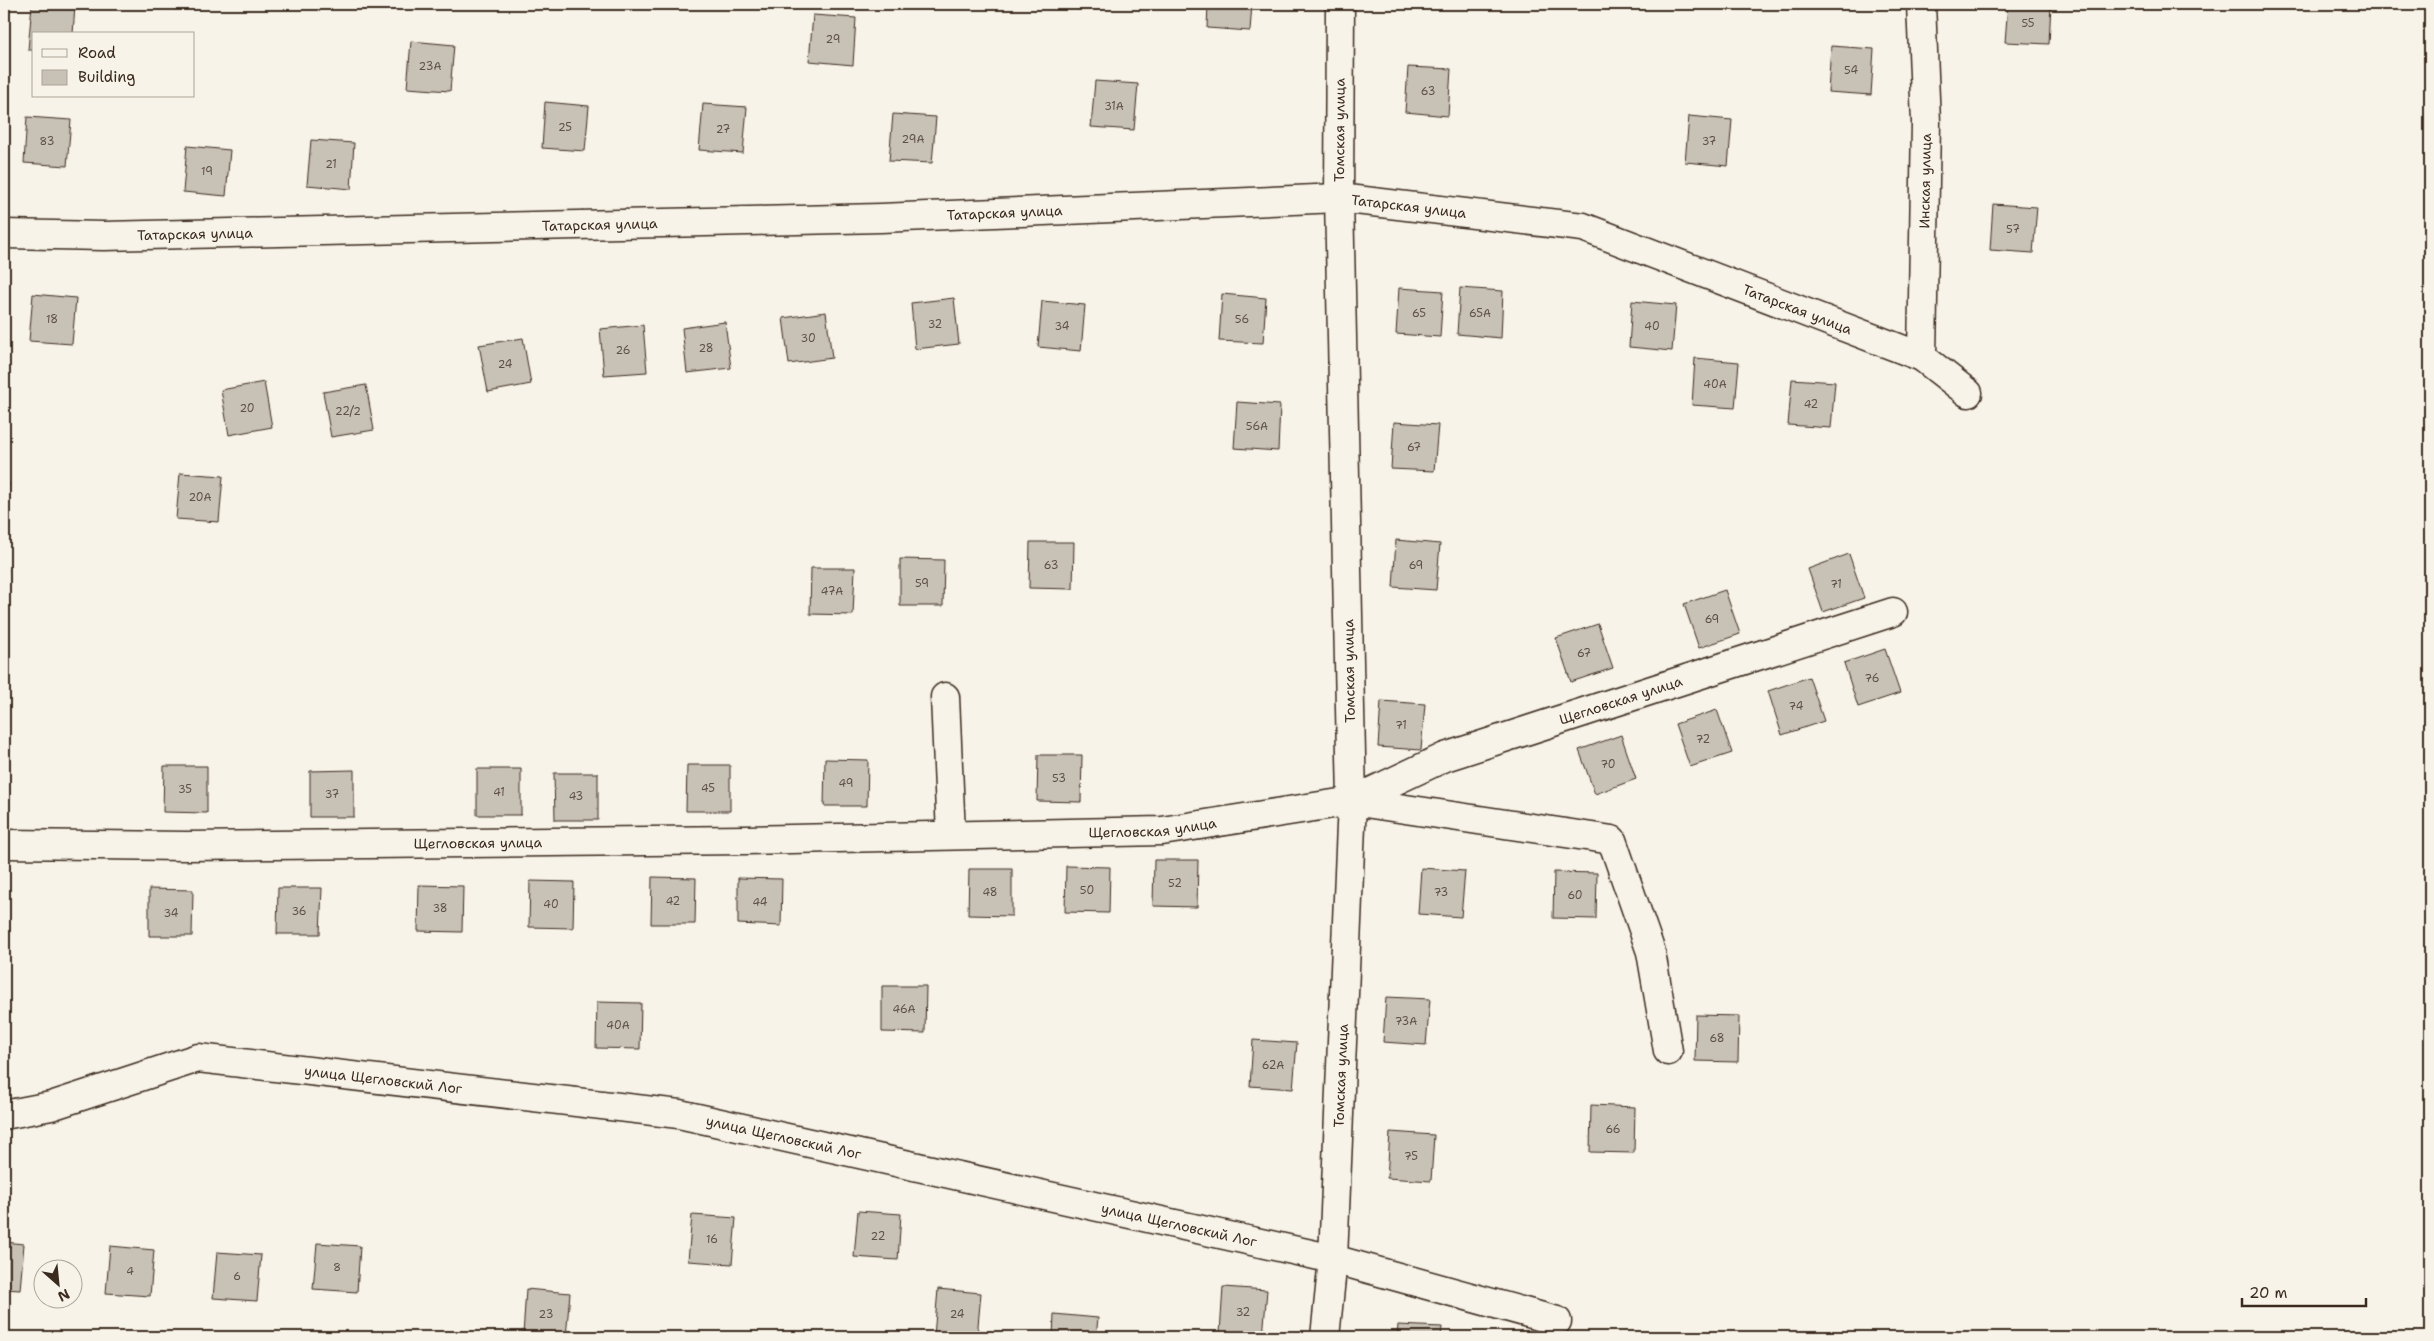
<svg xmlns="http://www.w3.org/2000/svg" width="2434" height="1341" font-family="'Shantell Sans',sans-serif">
<rect width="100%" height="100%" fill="#f7f3e8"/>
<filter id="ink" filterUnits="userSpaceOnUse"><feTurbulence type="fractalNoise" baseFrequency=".02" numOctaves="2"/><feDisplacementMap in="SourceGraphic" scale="10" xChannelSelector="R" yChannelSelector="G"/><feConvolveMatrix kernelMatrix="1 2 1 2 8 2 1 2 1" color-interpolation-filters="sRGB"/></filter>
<g filter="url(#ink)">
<g fill="#c8c1b6" stroke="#3b2a1e">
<polygon points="32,4 75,6 73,34 34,34 34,50 28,50"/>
<polygon points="1208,4 1252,4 1250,31 1207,28"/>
<polygon points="2008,4 2051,4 2049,44 2005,42"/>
<polygon points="813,15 856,18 853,65 809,61"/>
<polygon points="411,41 454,45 450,91 407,88"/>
<polygon points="1831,46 1874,49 1871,95 1828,92"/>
<polygon points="1408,67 1451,69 1448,116 1405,112"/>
<polygon points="1095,81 1138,84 1134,130 1091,127"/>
<polygon points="545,102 589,106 585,151 542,148"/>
<polygon points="703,104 747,107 743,153 699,150"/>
<polygon points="893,114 936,117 932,163 889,161"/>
<polygon points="1689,116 1732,120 1728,166 1685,162"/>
<polygon points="27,117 71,120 67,166 24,163"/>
<polygon points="311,140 354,143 351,189 307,185"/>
<polygon points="187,146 230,150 226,196 183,192"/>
<polygon points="1993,204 2037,207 2033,253 1990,250"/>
<polygon points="1399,288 1443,291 1440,337 1396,334"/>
<polygon points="1460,288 1503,291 1501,338 1457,334"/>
<polygon points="33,294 76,298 72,344 29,341"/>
<polygon points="1222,294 1266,298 1263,343 1219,341"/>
<polygon points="954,298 959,344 915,349 911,303"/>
<polygon points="1042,301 1085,305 1081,351 1038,347"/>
<polygon points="1632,301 1676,305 1672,351 1629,347"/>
<polygon points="826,312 832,358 789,364 783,318"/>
<polygon points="725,322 731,368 687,373 682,328"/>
<polygon points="643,325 647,372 604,375 600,329"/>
<polygon points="523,338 531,384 488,392 479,345"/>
<polygon points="1695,358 1739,362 1735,408 1692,405"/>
<polygon points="1792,379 1835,382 1831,428 1788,425"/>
<polygon points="264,382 272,427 229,435 221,390"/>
<polygon points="366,385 374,430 331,437 323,392"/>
<polygon points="1237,402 1280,405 1278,451 1234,448"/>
<polygon points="1394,422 1438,425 1434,471 1391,469"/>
<polygon points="180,473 223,476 219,522 176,519"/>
<polygon points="4,483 9,483 5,529 4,529"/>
<polygon points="1396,540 1440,544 1436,590 1393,587"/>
<polygon points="1030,542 1074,542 1073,589 1029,588"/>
<polygon points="1849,554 1864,598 1823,612 1808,569"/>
<polygon points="900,559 944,560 943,606 900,606"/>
<polygon points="811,568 855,568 853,615 810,614"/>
<polygon points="4,569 7,569 4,608"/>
<polygon points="1725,590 1740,634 1699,648 1684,604"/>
<polygon points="1598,624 1613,668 1571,682 1556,638"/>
<polygon points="1885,649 1900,693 1858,707 1844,663"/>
<polygon points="1809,677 1824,721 1782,735 1768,691"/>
<polygon points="1381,701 1425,704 1421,750 1378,747"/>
<polygon points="1717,710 1732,753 1690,767 1675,724"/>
<polygon points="1621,735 1636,779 1595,794 1579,750"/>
<polygon points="1038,755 1082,755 1081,802 1037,801"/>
<polygon points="825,759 868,760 867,806 824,806"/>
<polygon points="687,765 730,765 730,811 686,811"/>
<polygon points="164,766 207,766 207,813 163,812"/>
<rect x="477" y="769" width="44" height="46"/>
<polygon points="354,770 354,817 310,817 310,771"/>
<polygon points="554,773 598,773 598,820 555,820"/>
<polygon points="1154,860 1198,860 1197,907 1153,906"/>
<polygon points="1066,866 1110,867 1109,913 1065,912"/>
<polygon points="1421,868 1465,871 1461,917 1418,914"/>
<polygon points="969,869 1012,869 1012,916 968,915"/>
<polygon points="1554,872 1597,873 1596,919 1553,918"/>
<polygon points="652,877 696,878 695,924 651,924"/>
<polygon points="738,878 782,879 781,926 738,924"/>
<polygon points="530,881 574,882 573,928 529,927"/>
<polygon points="419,885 463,886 462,932 418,931"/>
<polygon points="278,888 322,888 320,934 277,934"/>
<polygon points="149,889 193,890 192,936 149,936"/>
<polygon points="882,986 926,986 925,1033 882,1032"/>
<polygon points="1386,997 1430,999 1426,1045 1383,1042"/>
<polygon points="597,1002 641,1003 640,1049 596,1048"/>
<polygon points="1696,1015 1739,1016 1738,1062 1695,1061"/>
<polygon points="1253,1040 1297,1043 1293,1089 1250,1086"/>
<polygon points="1591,1105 1635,1107 1634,1153 1590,1152"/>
<polygon points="1390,1132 1434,1135 1431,1181 1387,1178"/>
<polygon points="858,1211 901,1214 898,1260 854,1257"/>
<polygon points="692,1215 736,1218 732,1264 688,1261"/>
<polygon points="4,1242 24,1244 20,1290 4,1289"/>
<polygon points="317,1243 360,1246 357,1292 313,1289"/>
<polygon points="110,1246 154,1250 150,1296 106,1293"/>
<polygon points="217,1252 261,1255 257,1301 213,1298"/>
<polygon points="1223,1287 1267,1290 1263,1336 1220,1333"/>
<polygon points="526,1289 570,1293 566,1337 523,1335"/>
<polygon points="938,1289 981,1293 977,1337 934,1336"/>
<polygon points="1054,1314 1098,1318 1096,1337 1053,1337"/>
<polygon points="1398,1325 1442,1327 1441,1337 1397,1337"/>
</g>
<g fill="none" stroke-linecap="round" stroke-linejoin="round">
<defs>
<g id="street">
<polyline points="1921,4 1926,122 1922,357"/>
<path id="s1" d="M 4,234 L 104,236 L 881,218 L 1339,198 L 1583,227 L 1922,357 L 1968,393"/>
<polyline points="945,697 951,835"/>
<polyline points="1352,801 1612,840 1651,952 1668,1051"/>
<path id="s2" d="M 4,844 L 186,846 L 746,840 L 1162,831 L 1352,801 L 1445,757 L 1893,612"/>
<path id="s3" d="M 4,1115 L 51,1106 L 198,1058 L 679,1114 L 1333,1259 L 1557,1321"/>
<path id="s4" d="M 1325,1337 L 1333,1259 L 1352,801 L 1339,198 L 1340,4"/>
</g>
</defs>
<use href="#street" stroke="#3b2a1e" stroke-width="31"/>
<use href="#street" stroke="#f7f3e8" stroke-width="28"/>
</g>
</g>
<g text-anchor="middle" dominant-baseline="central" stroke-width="5" stroke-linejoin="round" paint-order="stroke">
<g font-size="11" fill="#5e5044">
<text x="2028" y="23">55</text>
<text x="833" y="39">29</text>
<text x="430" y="66">23А</text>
<text x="1851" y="70">54</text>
<text x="1428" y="91">63</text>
<text x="1114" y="106">31А</text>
<text x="565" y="127">25</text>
<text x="723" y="129">27</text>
<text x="913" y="139">29А</text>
<text x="47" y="141">83</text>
<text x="1709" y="141">37</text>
<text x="331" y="164">21</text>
<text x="207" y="171">19</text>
<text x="2013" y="229">57</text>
<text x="1419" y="313">65</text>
<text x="1480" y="313">65А</text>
<text x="52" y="319">18</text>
<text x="1242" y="319">56</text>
<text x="935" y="324">32</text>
<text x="1062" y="326">34</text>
<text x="1652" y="326">40</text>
<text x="808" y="338">30</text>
<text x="706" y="348">28</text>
<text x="623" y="350">26</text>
<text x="505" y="364">24</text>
<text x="1715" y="384">40А</text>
<text x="1811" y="404">42</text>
<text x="247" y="408">20</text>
<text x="348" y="411">22/2</text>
<text x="1257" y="426">56А</text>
<text x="1414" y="447">67</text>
<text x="200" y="497">20А</text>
<text x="1051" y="565">63</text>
<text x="1416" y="565">69</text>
<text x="922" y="583">59</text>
<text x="1836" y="584">71</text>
<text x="832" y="591">47А</text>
<text x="1712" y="619">69</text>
<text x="1584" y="653">67</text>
<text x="1872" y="678">76</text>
<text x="1796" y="706">74</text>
<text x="1401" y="725">71</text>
<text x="1703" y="739">72</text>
<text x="1608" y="764">70</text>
<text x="1059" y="778">53</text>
<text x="846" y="783">49</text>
<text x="708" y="788">45</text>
<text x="185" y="789">35</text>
<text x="499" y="792">41</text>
<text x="332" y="794">37</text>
<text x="576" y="796">43</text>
<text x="1175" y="883">52</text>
<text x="1087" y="890">50</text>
<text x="990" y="892">48</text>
<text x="1441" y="892">73</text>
<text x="1575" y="895">60</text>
<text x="673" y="901">42</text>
<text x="760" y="902">44</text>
<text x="551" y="904">40</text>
<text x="440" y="908">38</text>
<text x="299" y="911">36</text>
<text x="171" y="913">34</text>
<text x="904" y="1009">46А</text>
<text x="1406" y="1021">73А</text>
<text x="618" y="1025">40А</text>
<text x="1717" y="1038">68</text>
<text x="1273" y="1065">62А</text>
<text x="1613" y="1129">66</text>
<text x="1411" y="1156">75</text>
<text x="878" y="1236">22</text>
<text x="712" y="1239">16</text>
<text x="337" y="1267">8</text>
<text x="130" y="1271">4</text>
<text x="237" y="1276">6</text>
<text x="1243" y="1312">32</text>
<text x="546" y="1314">23</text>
<text x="957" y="1314">24</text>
</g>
<g font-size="14" fill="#3b2a1e" stroke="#f7f3e8">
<text stroke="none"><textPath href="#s4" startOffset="1208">Томская улица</textPath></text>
<text transform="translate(1925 181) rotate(-89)">Инская улица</text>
<text stroke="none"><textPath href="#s1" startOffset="1406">Татарская улица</textPath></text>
<text stroke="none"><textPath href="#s1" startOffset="1001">Татарская улица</textPath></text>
<text stroke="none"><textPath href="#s1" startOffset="596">Татарская улица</textPath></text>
<text stroke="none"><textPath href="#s1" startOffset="191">Татарская улица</textPath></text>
<text stroke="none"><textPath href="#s1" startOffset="1811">Татарская улица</textPath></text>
<text transform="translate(1349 671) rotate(-91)">Томская улица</text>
<text stroke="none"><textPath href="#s2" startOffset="1638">Щегловская улица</textPath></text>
<text stroke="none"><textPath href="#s2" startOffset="1149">Щегловская улица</textPath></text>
<text stroke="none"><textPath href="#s2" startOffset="474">Щегловская улица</textPath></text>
<text stroke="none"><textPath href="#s4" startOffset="262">Томская улица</textPath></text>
<text stroke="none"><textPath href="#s3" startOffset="389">улица Щегловский Лог</textPath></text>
<text stroke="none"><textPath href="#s3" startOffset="794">улица Щегловский Лог</textPath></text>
<text stroke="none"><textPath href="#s3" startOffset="1199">улица Щегловский Лог</textPath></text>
</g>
</g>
<rect width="2434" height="1341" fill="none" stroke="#f7f3e8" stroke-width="20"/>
<rect x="10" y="10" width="2414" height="1321" fill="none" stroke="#3b2a1e" stroke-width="2" filter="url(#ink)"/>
<rect x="32" y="32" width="162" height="65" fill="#f7f3e8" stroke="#aca397"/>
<rect x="42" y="49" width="25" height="8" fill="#f7f3e8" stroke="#aca397"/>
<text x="78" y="58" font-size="15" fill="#3b2a1e">Road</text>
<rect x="42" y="70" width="25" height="15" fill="#c8c1b6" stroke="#aca397"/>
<text x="78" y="82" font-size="15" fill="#3b2a1e">Building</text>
<g transform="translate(58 1284) rotate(153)"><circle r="24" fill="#f7f3e8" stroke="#aca397"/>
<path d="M0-4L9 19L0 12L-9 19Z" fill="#3b2a1e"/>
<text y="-8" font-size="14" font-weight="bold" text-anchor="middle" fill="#3b2a1e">N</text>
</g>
<path d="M2242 1298v8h124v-8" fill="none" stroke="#3b2a1e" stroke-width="2.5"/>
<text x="2249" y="1298" font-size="15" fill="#3b2a1e" stroke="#f7f3e8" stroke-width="4" paint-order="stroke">20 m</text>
</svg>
